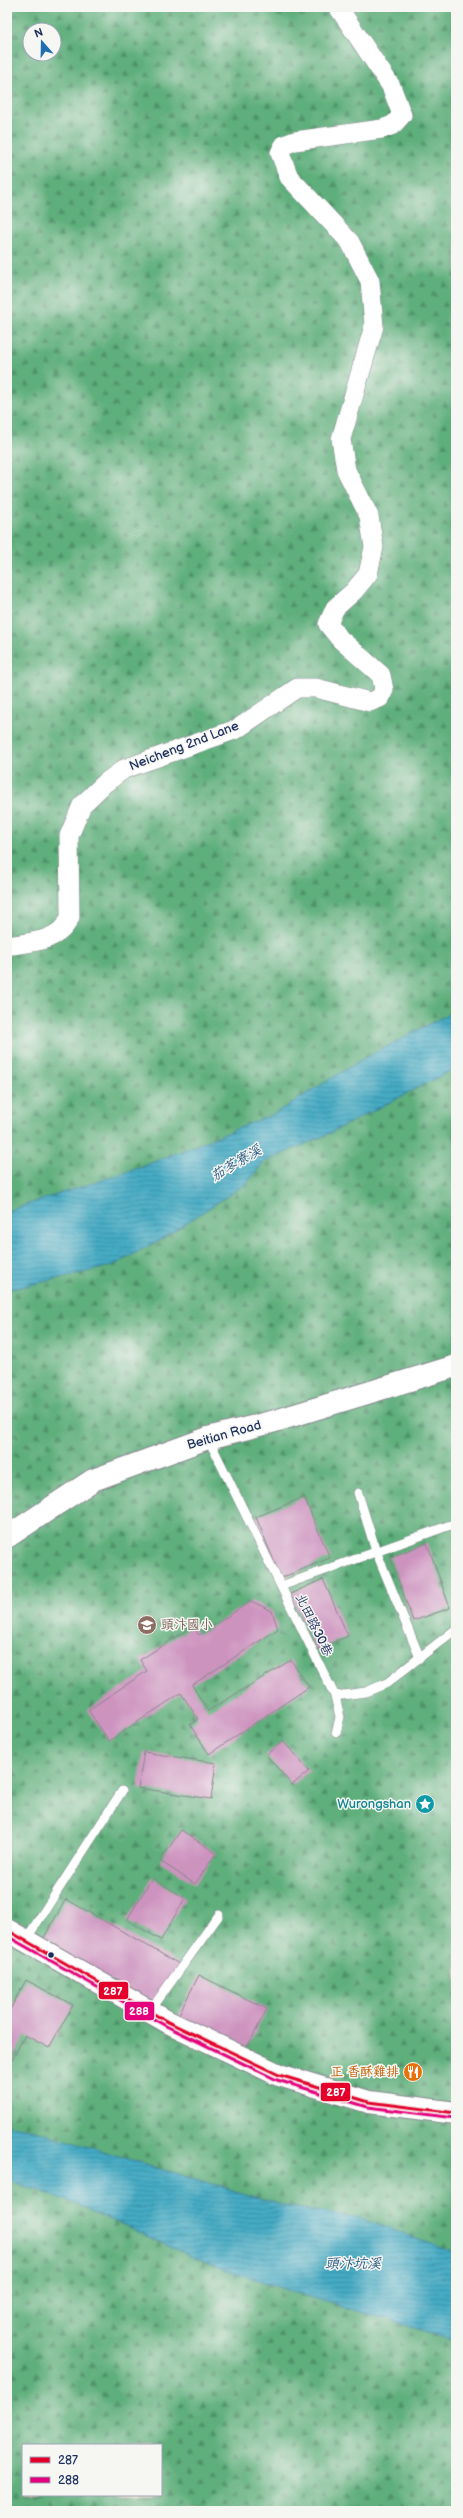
<svg xmlns="http://www.w3.org/2000/svg" width="463" height="2518" font-family="'Balsamiq Sans','LXGW WenKai TC',sans-serif">
<defs>
<pattern id="forest-firs" width="22" height="20" patternUnits="userSpaceOnUse"><rect width="22" height="20" fill="#5eaf7b"/><path d="M5 1l3.5 6h-7zM16 11l3.5 6h-7z" fill="#4d8f68"/></pattern>
<pattern id="water-rules" width="6" height="5" patternUnits="userSpaceOnUse"><rect width="6" height="5" fill="#44abc4"/><path d="M0 2.5h6" fill="none" stroke="#388ca2"/></pattern>
</defs>
<rect width="100%" height="100%" fill="#f6f6f2"/>
<filter id="ink" filterUnits="userSpaceOnUse"><feTurbulence type="fractalNoise" baseFrequency=".025" numOctaves="2"/><feDisplacementMap in="SourceGraphic" scale="8" xChannelSelector="R" yChannelSelector="G"/><feConvolveMatrix kernelMatrix="1 2 1 2 8 2 1 2 1" color-interpolation-filters="sRGB"/></filter>
<filter id="wash" filterUnits="userSpaceOnUse"><feTurbulence type="fractalNoise" baseFrequency=".012" numOctaves="4" result="noise"/><feDisplacementMap in="SourceGraphic" scale="16" xChannelSelector="R" yChannelSelector="G"/><feGaussianBlur stdDeviation="0.9" result="paint"/><feColorMatrix in="noise" values="0 0 0 0 0 0 0 0 0 0 0 0 0 0 0 0 0 1.4 0 .05"/><feComposite in="paint" operator="in"/></filter>
<g filter="url(#wash)">
<rect width="100%" height="100%" fill="#f0dcba"/>
<path fill="url(#forest-firs)" stroke="#3c6f6c" fill-rule="evenodd" d="M 7,7 L 456,7 L 456,2511 L 7,2511 ZM 30,30 L 54,30 L 54,54 L 30,54 ZM 23,2445 L 161,2445 L 161,2495 L 23,2495 Z"/>
<g fill="url(#water-rules)" stroke="#306d91">
<polygon points="456,1010 456,1068 326,1135 264,1162 247,1183 163,1238 112,1266 7,1290 7,1211 139,1168 274,1114 361,1060"/>
<polygon points="7,2125 22,2127 285,2206 362,2219 456,2252 456,2340 310,2297 206,2263 65,2199 7,2180"/>
</g>
<g id="blocks">
<g fill="#cd93bf">
<polygon points="304,1497 330,1558 281,1578 256,1517"/>
<polygon points="427,1543 450,1608 413,1621 390,1557"/>
<polygon points="323,1579 348,1636 316,1650 290,1594"/>
<polygon points="251,1601 272,1611 278,1629 192,1685 208,1711 291,1660 309,1687 209,1754 190,1725 198,1719 181,1693 109,1741 88,1710 147,1671 140,1660 193,1626 199,1635"/>
<polygon points="283,1741 309,1771 292,1785 266,1755"/>
<polygon points="144,1752 216,1763 211,1799 138,1788"/>
<polygon points="181,1830 216,1853 195,1884 160,1861"/>
<polygon points="152,1878 185,1898 161,1940 127,1920"/>
<polygon points="66,1899 181,1965 156,2007 42,1941"/>
<polygon points="199,1975 267,2009 246,2050 178,2016"/>
<polygon points="26,1980 73,2005 49,2048 25,2035 12,2060 7,2058 7,2015"/>
</g>
</g>
</g>
<g filter="url(#ink)">
<use href="#blocks" fill-opacity="0" stroke="#86868c" stroke-width="1"/>
<g fill="none" stroke-linecap="round" stroke-linejoin="round">
<defs>
<g id="service">
<polyline points="208,1438 335,1696 366,1692 387,1683 456,1629"/>
<polyline points="358,1493 376,1551 420,1658"/>
<polyline points="281,1586 456,1523"/>
<polyline points="335,1696 340,1717 336,1733"/>
<polyline points="25,1941 122,1791"/>
<polyline points="150,2011 219,1915"/>
</g>
<path id="minor" d="M 7,946 C 31,942 60,942 70,917 L 69,836 L 82,805 L 105,783 L 124,769 L 237,729 L 297,688 L 316,688 L 370,702 L 380,698 L 384,690 L 381,675 L 340,639 L 328,624 L 335,608 L 354,591 L 368,574 L 374,547 L 369,516 L 346,470 L 341,439 L 374,326 L 370,281 L 350,242 L 289,177 L 280,153 L 284,145 L 295,141 L 382,129 L 393,125 L 402,115 L 391,86 L 338,7"/>
<polyline id="tertiary" points="7,1537 93,1480 208,1438 275,1421 456,1366"/>
<polyline id="secondary" points="7,1930 168,2022 279,2075 369,2102 456,2113"/>
</defs>
<use href="#service" stroke="#86868c" stroke-width="10"/>
<use href="#minor" stroke="#86868c" stroke-width="20"/>
<use href="#tertiary" stroke="#86868c" stroke-width="24"/>
<use href="#secondary" stroke="#86868c" stroke-width="24"/>
<use href="#service" stroke="#fff" stroke-width="9"/>
<use href="#minor" stroke="#fff" stroke-width="19"/>
<use href="#tertiary" stroke="#fff" stroke-width="22"/>
<use href="#secondary" stroke="#fff" stroke-width="22"/>
<defs>
<polyline id="bus-1" points="7,1930 168,2022 279,2075 369,2102 456,2113"/>
<polyline id="bus-2" points="7,1936 166,2026 277,2080 368,2107 455,2118"/>
</defs>
<use href="#bus-1" stroke="#f6f6f2" stroke-width="6"/>
<use href="#bus-2" stroke="#f6f6f2" stroke-width="6"/>
<use href="#bus-1" stroke="#e4002b" stroke-width="3"/>
<use href="#bus-2" stroke="#e5007d" stroke-width="3"/>
</g>
</g>
<defs>
<symbol id="school-disc" viewBox="-11 -11 22 22"><circle r="9.5" fill="#8d6e63" stroke="#f6f6f2"/><path d="M0-5L7-2L0 1L-7-2ZM-4 1L0 2.5L4 1V4Q0 6-4 4Z" fill="#fff"/></symbol>
<symbol id="sight-disc" viewBox="-11 -11 22 22"><circle r="9.5" fill="#0f9aa8" stroke="#f6f6f2"/><path d="M0-6L1.8-2.2L6-1.7L2.9 1.2L3.7 5.4L0 3.3L-3.7 5.4L-2.9 1.2L-6-1.7L-1.8-2.2Z" fill="#fff"/></symbol>
<symbol id="restaurant-disc" viewBox="-11 -11 22 22"><circle r="9.5" fill="#e8710a" stroke="#f6f6f2"/><path d="M-5-6h1v4h1v-4h1v4h1v-4h1v5L-1.5 .5V6h-2V.5L-5-1ZM5-6V6H3V1.5H1.5Q1.5-4 5-6Z" fill="#fff"/></symbol>
</defs>
<g fill-rule="evenodd">
<use href="#school-disc" x="136" y="1614" width="22" height="22"/>
<use href="#sight-disc" x="414" y="1793" width="22" height="22"/>
<use href="#restaurant-disc" x="402" y="2061" width="22" height="22"/>
</g>
<circle fill="#1b2f5e" stroke="#f6f6f2" stroke-width="1.5" cx="51" cy="1955" r="3.5"/>
<g text-anchor="middle" dominant-baseline="central" stroke-width="3" stroke-linejoin="round" paint-order="stroke">
<g font-size="13" fill="#1b2f5e" stroke="#f6f6f2">
<text transform="translate(184 746) rotate(-21)">Neicheng 2nd Lane</text>
<text transform="translate(224 1435) rotate(-16)">Beitian Road</text>
<text transform="translate(314 1625) rotate(64)">北田路30巷</text>
</g>
<g font-size="13" fill="#785e54" stroke="#f6f6f2" text-anchor="start">
<text x="161" y="1625">頭汴國小</text>
</g>
<g font-size="13" fill="#0d838f" stroke="#f6f6f2" text-anchor="end">
<text x="411" y="1804">Wurongshan</text>
</g>
<g font-size="13" fill="#c56008" stroke="#f6f6f2" text-anchor="end">
<text x="399" y="2072">正 香酥雞排</text>
</g>
<g font-size="14" font-style="italic" fill="#295a82" stroke="#f6f6f2">
<text transform="translate(236 1163) rotate(-31)">茄苳寮溪</text>
<text x="353" y="2263">頭汴坑溪</text>
</g>
</g>
<g stroke="#f6f6f2" stroke-width="1.5">
<rect x="98" y="1981" width="31" height="19" rx="4" fill="#e4002b"/>
<rect x="124" y="2001" width="31" height="20" rx="4" fill="#e5007d"/>
<rect x="320" y="2082" width="31" height="20" rx="4" fill="#e4002b"/>
</g>
<g font-size="11" text-anchor="middle" font-weight="bold" fill="#fff">
<text x="113" y="1995">287</text>
<text x="139" y="2015">288</text>
<text x="336" y="2096">287</text>
</g>
<rect width="463" height="2518" fill="none" stroke="#f6f6f2" stroke-width="24"/>
<rect x="22" y="2444" width="140" height="52" fill="#f6f6f2" stroke="#9ea6b7"/>
<rect x="30" y="2457" width="20" height="6" fill="#e4002b" stroke="#9ea6b7"/>
<text x="58" y="2464" font-size="12" fill="#1b2f5e">287</text>
<rect x="30" y="2477" width="20" height="6" fill="#e5007d" stroke="#9ea6b7"/>
<text x="58" y="2484" font-size="12" fill="#1b2f5e">288</text>
<g transform="translate(42 42) rotate(340)"><circle r="19" fill="#f6f6f2" stroke="#9ea6b7"/>
<path d="M0-3L7 15L0 10L-7 15Z" fill="#1f6fb2"/>
<text y="-6" font-size="11" font-weight="bold" text-anchor="middle" fill="#1b2f5e">N</text>
</g>
</svg>
